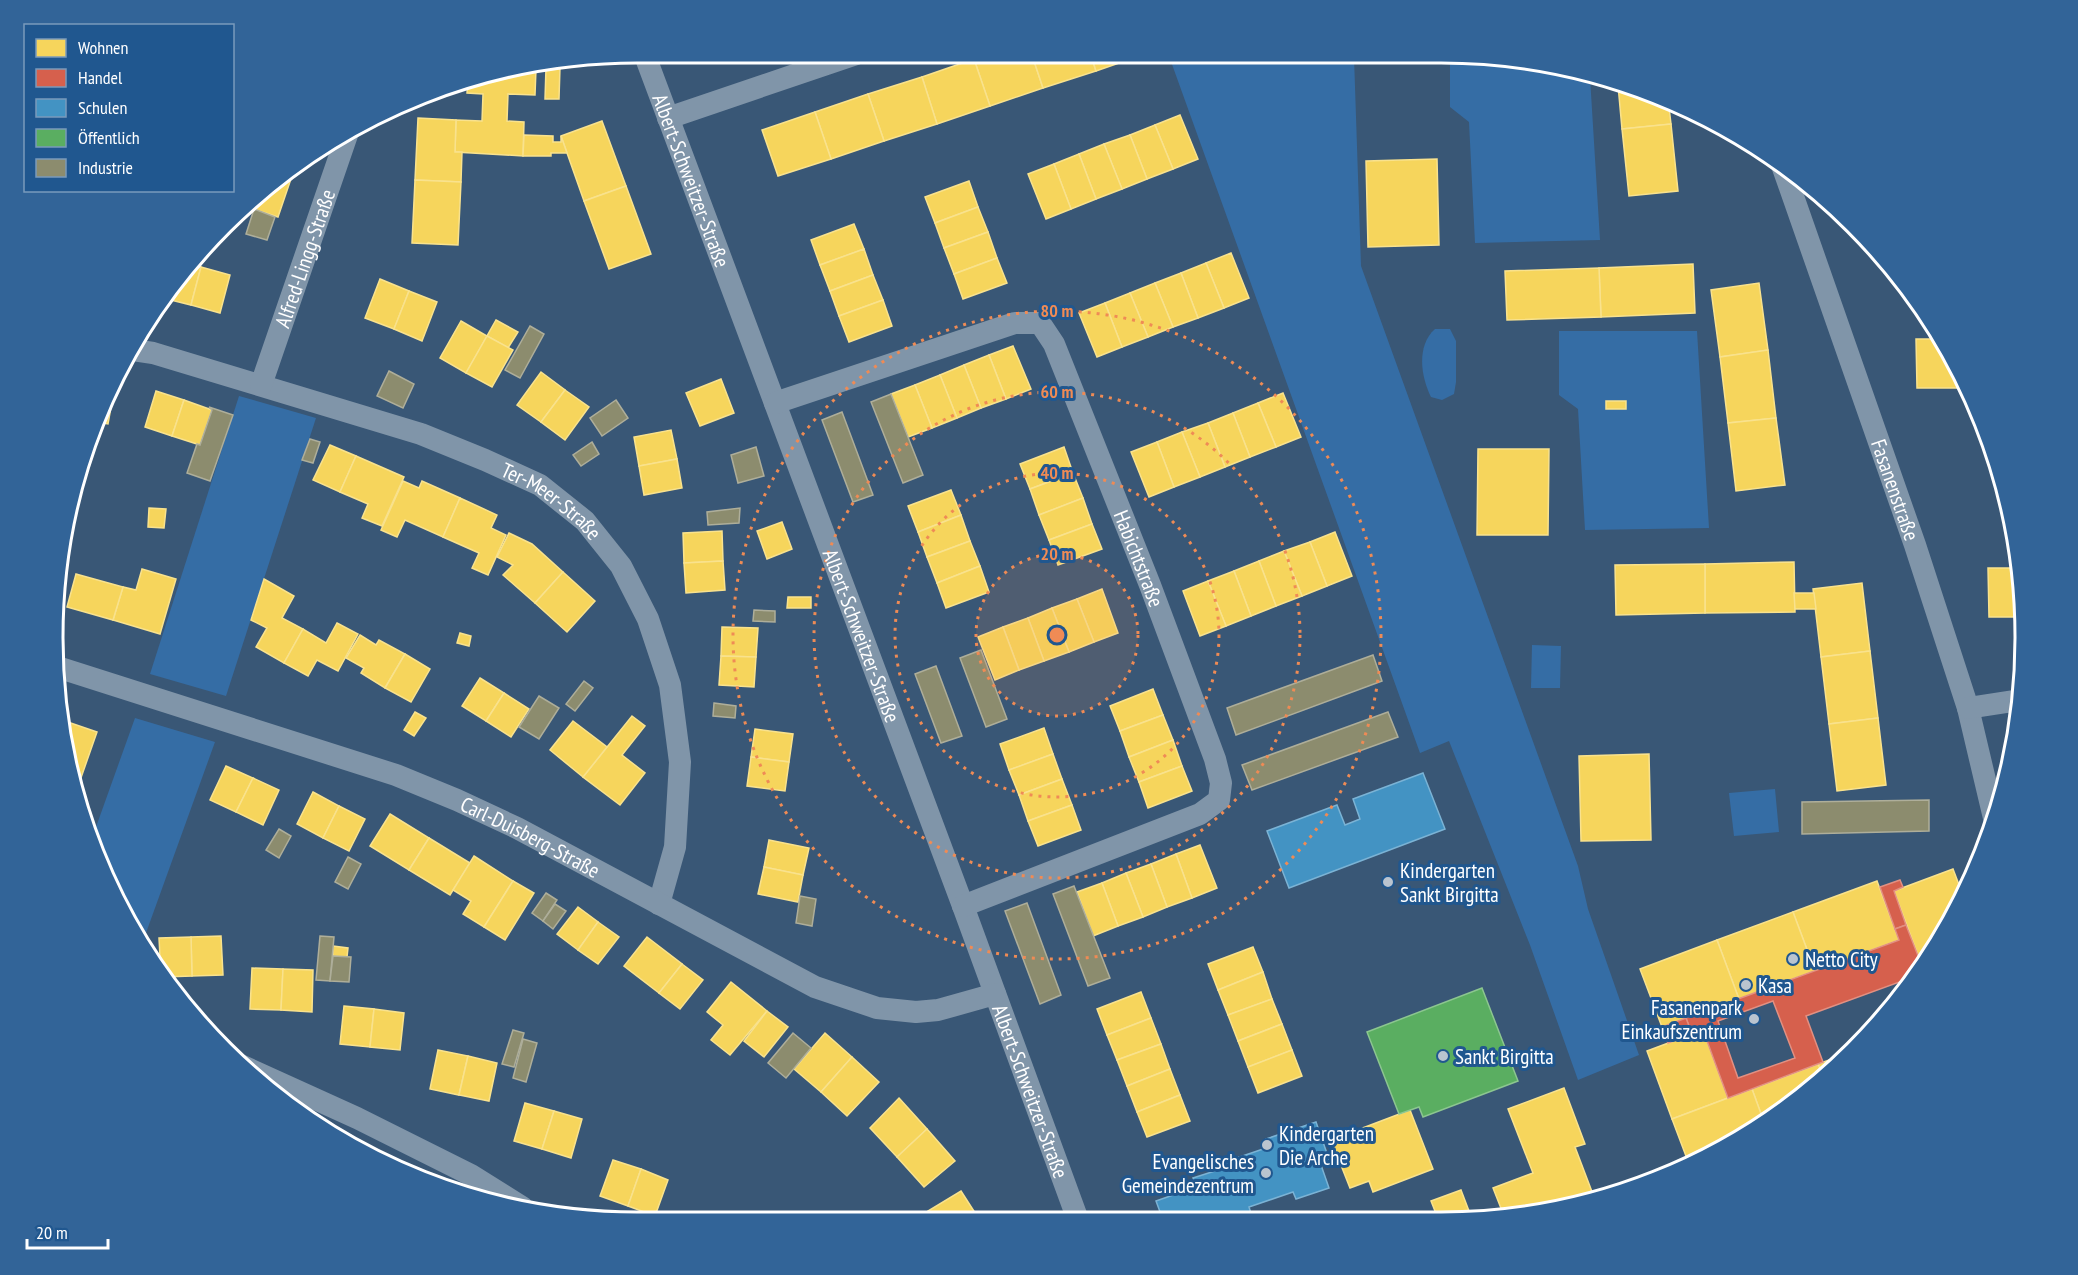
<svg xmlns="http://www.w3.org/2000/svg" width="2078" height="1275" font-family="'PT Sans Narrow',sans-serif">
<rect width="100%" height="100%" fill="#395776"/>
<g fill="#356da5">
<polygon points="1169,56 1354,57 1361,266 1578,866 1588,909 1639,1055 1578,1080 1530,945 1449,741 1420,753"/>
<polygon points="1450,57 1517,57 1590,77 1600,240 1475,243 1469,122 1450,107"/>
<path d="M 1435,329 L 1450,329 L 1456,341 L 1456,382 L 1454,394 L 1442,400 L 1431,397 C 1421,377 1416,346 1435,329 Z"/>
<polygon points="1559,331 1697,331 1709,528 1585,530 1578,409 1559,395"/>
<polygon points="239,396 316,418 226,696 150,674"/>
<polygon points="1532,645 1561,646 1560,688 1531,688"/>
<polygon points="135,718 215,742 142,944 91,841"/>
<polygon points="1775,789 1779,832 1734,836 1729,793"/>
</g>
<g fill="#f6d55c" stroke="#f9e28d" stroke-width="1.5">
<polygon points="989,54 1032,55 1043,88 990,106 974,59"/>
<polygon points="1032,55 1091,55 1096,71 1043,88"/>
<polygon points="1091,55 1142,55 1096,71"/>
<polygon points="974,59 990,106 937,124 922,77"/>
<polygon points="560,67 559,99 545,99 546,68"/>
<polygon points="536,69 535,95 508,94 507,121 524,122 523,156 455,152 456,120 482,121 483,94 467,93 468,80"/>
<polygon points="922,77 937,124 884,141 868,94"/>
<polygon points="1618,85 1668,99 1671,124 1622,129"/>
<polygon points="868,94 884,141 831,159 815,112"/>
<polygon points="815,112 831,159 778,176 762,130"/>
<polygon points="1180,115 1198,159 1173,169 1155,125"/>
<polygon points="418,118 456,120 455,152 462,152 461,182 415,180"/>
<polygon points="602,121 626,186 584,201 561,136"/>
<polygon points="1671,124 1678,191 1629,196 1622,129"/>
<polygon points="1155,125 1173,169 1147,179 1130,135"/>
<polygon points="524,135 553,136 553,142 561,142 561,136 567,153 551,153 551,156 523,156"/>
<polygon points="1130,135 1147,179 1122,189 1104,144"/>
<polygon points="1104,144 1122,189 1096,199 1079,154"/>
<polygon points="1079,154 1096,199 1071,209 1054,164"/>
<polygon points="1437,159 1439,245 1368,247 1366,161"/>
<polygon points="296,164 278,217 244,206 282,173"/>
<polygon points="1054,164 1071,209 1046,219 1028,174"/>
<polygon points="415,180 461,182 458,245 412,243"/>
<polygon points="969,181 978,207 935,223 925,197"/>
<polygon points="626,186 651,254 609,269 584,201"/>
<polygon points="978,207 988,232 944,248 935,223"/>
<polygon points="854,224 864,249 820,265 811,240"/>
<polygon points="988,232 997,258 954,274 944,248"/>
<polygon points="864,249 873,275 830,291 820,265"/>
<polygon points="1231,253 1249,298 1224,308 1206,263"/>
<polygon points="997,258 1007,283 963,299 954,274"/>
<polygon points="1206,263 1224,308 1198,318 1181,273"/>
<polygon points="191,264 201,267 191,305 163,298"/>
<polygon points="1693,264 1695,313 1601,317 1599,268"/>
<polygon points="201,267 230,275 220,313 191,305"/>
<polygon points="1599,268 1601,317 1507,320 1505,271"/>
<polygon points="1181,273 1198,318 1173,327 1155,283"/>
<polygon points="873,275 883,300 839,316 830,291"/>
<polygon points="380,279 409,291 394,329 365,318"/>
<polygon points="1155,283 1173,327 1148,337 1130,293"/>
<polygon points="1759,283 1768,350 1720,357 1711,290"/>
<polygon points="409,291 437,302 422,341 394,329"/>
<polygon points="1130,293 1148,337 1122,347 1105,303"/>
<polygon points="883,300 892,326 849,342 839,316"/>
<polygon points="1105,303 1122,347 1097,357 1079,313"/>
<polygon points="496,320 518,332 508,348 487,336"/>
<polygon points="461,321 487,336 466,373 440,358"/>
<polygon points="487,336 513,350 492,387 466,373"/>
<polygon points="1916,339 1943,339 1967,388 1917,388"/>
<polygon points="1013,346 1031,389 1006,399 989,355"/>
<polygon points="1768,350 1776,418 1728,423 1720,357"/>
<polygon points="989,355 1006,399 981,408 964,365"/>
<polygon points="964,365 981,408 957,418 940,375"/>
<polygon points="541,372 565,390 541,422 517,405"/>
<polygon points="940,375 957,418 932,428 915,385"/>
<polygon points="721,379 734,413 700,426 686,393"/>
<polygon points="115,385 108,424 97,422"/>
<polygon points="915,385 932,428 908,437 891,394"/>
<polygon points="565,390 589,407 565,440 541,422"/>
<polygon points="156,391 184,400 172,436 145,427"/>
<polygon points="1283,393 1301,437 1276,447 1258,403"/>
<polygon points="184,400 212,410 200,445 172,436"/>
<rect x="1606" y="401" width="20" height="8"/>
<polygon points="1258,403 1276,447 1250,457 1233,413"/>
<polygon points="1233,413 1250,457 1225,467 1208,423"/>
<polygon points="1776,418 1785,485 1736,491 1728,423"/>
<polygon points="1208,423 1225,467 1200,477 1182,432"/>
<polygon points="671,430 677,459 639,466 634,437"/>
<polygon points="1182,432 1200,477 1174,487 1157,442"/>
<polygon points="1157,442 1174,487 1149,497 1131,452"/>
<polygon points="330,445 356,456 340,492 313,480"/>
<polygon points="1064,447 1073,473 1030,489 1020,464"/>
<polygon points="1478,449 1549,449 1548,535 1477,535"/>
<polygon points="356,456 404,477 382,526 362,518 368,504 340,492"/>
<polygon points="677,459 682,488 644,495 639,466"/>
<polygon points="1073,473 1083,498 1039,515 1030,489"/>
<polygon points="403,481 419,488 422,481 460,498 443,537 405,520 397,537 381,530"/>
<polygon points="951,490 961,515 918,532 908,506"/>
<polygon points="460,498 497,515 491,528 506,535 488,575 472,568 479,553 443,537"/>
<polygon points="1083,498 1092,524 1049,540 1039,515"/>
<polygon points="149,508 166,509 164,528 148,527"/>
<polygon points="961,515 970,541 927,557 918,532"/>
<polygon points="782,522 792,549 767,559 757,531"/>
<polygon points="1092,524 1102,549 1058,565 1049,540"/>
<polygon points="722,531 723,561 684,563 683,533"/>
<polygon points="1335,532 1352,576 1327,586 1310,542"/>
<polygon points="509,533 532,544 563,572 535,603 503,575 513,565 497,557"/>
<polygon points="970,541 980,566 937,583 927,557"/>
<polygon points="1310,542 1327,586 1302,596 1284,551"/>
<polygon points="1284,551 1302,596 1276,606 1259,561"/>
<polygon points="723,561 725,590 686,593 684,563"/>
<polygon points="1259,561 1276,606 1251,616 1234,571"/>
<polygon points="1794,562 1795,612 1705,613 1705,564"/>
<polygon points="1705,564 1705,613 1616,615 1615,565"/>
<polygon points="980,566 989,592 946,608 937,583"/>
<polygon points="1988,568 2021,568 2022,617 1989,617"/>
<polygon points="142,569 176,579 160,634 113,620 123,587 136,590"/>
<polygon points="1234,571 1251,616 1226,626 1208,581"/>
<polygon points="563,572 595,601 567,632 535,603"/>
<polygon points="76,574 123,587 113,620 67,607"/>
<polygon points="264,579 294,596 282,618 303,629 284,663 256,647 267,628 251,620"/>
<polygon points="1208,581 1226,626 1200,636 1183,591"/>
<polygon points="1862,583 1870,651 1821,657 1813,589"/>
<polygon points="1102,589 1118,633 1094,642 1077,599"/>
<polygon points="1794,593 1814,593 1816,609 1795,609"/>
<polygon points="788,597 811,597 811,608 787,608"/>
<polygon points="1077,599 1094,642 1069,652 1052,608"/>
<polygon points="1052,608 1069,652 1044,661 1028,618"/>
<polygon points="1028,618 1044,661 1019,670 1003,627"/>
<polygon points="337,623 358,634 338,671 317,660 308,676 284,663 303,629 326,643"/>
<polygon points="722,627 758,628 756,657 721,656"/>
<polygon points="1003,627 1019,670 995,680 978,637"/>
<polygon points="460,633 471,636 469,646 457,643"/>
<polygon points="360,635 376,645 379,640 405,654 385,688 361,673 364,668 346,658"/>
<polygon points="1870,651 1878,718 1829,724 1821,657"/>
<polygon points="405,654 430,669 411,702 385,688"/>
<polygon points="721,656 756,657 754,687 719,685"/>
<polygon points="480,678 504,693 486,721 462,706"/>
<polygon points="1153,689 1163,715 1120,731 1110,706"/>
<polygon points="504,693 529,709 511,737 486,721"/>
<polygon points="415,712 426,718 414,736 404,730"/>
<polygon points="1163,715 1173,740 1129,757 1120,731"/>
<polygon points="632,716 645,726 622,755 645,773 620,805 583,777"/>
<polygon points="1878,718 1886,785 1837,791 1829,724"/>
<polygon points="59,719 97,732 76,792"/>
<polygon points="573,721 607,747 583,777 550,750"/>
<polygon points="1044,728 1053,754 1009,770 1000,744"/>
<polygon points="755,729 793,734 789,762 751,757"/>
<polygon points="1173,740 1182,766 1139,782 1129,757"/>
<polygon points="1053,754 1062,779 1019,795 1009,770"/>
<polygon points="1649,754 1651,840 1581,841 1579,756"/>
<polygon points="751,757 789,762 785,791 747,786"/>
<polygon points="226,766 253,778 236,812 210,800"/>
<polygon points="1182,766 1192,791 1148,808 1139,782"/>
<polygon points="253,778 279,790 263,825 236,812"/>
<polygon points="1062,779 1072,805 1028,821 1019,795"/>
<polygon points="313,792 339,806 323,838 297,824"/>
<polygon points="1072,805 1081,830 1038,846 1028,821"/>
<polygon points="339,806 365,819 349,851 323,838"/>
<polygon points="390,814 429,838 409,870 370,846"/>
<polygon points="429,838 470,863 450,895 409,870"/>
<polygon points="769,840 809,848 803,875 764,867"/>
<polygon points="1200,845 1217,888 1192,898 1176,854"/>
<polygon points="1176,854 1192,898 1167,907 1151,864"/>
<polygon points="474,856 513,881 484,927 463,914 471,901 453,890"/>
<polygon points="1151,864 1167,907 1143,917 1126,873"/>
<polygon points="764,867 803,875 798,902 758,894"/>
<polygon points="1953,869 1964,898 1922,966 1894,891"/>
<polygon points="1126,873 1143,917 1118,926 1102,883"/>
<polygon points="513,881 534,893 505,940 484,927"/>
<polygon points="1877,881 1899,940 1815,971 1793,912"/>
<polygon points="1102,883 1118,926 1093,936 1077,892"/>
<polygon points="578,907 598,922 578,950 557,934"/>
<polygon points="1793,912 1815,971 1739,999 1717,940"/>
<polygon points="598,922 619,937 598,964 578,950"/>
<polygon points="221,936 223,975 192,976 191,937"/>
<polygon points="191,937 192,976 163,977 161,975 159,938"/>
<polygon points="647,937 682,964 659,993 624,966"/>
<polygon points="1717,940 1739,999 1662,1027 1640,969"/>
<polygon points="333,946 348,948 347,957 333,956"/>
<polygon points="1253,947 1263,972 1218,990 1208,964"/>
<polygon points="682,964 703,980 680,1009 659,993"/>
<polygon points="252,968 283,969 281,1010 250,1009"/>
<polygon points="283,969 313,970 312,1012 281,1010"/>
<polygon points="1263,972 1272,999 1228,1015 1218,990"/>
<polygon points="731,982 767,1011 730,1055 711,1040 723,1025 707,1012"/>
<polygon points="1141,992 1151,1018 1107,1035 1097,1009"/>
<polygon points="1272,999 1282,1024 1238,1041 1228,1015"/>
<polygon points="344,1006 374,1009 370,1047 340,1044"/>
<polygon points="374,1009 404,1013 400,1050 370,1047"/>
<polygon points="767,1011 788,1027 764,1057 744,1041"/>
<polygon points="1151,1018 1161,1044 1117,1060 1107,1035"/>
<polygon points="1282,1024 1292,1050 1248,1067 1238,1041"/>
<polygon points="1703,1030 1728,1098 1672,1119 1647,1051"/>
<polygon points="825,1033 852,1057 821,1092 794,1069"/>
<polygon points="1161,1044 1170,1069 1127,1086 1117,1060"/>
<polygon points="438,1050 468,1056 459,1095 430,1089"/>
<polygon points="1292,1050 1302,1076 1258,1093 1248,1067"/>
<polygon points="1849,1053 1826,1077 1824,1079 1818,1064"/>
<polygon points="468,1056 497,1063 489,1101 459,1095"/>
<polygon points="852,1057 879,1082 847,1116 821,1092"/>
<polygon points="1818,1064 1824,1079 1764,1122 1752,1089"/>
<polygon points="1170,1069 1180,1095 1137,1112 1127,1086"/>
<polygon points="1564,1088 1585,1144 1575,1147 1594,1197 1584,1200 1504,1216 1493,1188 1533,1173 1508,1109"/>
<polygon points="1752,1089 1764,1122 1733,1144 1689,1164 1672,1119"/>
<polygon points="1180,1095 1190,1121 1147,1137 1137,1112"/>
<polygon points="899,1098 927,1129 897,1157 870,1128"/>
<polygon points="525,1103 554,1111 542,1149 514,1141"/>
<polygon points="1410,1110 1433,1169 1373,1192 1369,1181 1350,1188 1331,1140"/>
<polygon points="554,1111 582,1119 571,1158 542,1149"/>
<polygon points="927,1129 955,1161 924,1187 897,1157"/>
<polygon points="613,1160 641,1169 628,1206 600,1196"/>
<polygon points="641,1169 668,1180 655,1216 628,1206"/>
<polygon points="1461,1190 1469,1211 1439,1221 1431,1201"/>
<polygon points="961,1191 979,1219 933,1219 928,1211"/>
</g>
<g fill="#d6604d" stroke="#e29082" stroke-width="1.5" fill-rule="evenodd">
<polygon points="1900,880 1903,887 1894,891 1906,925 1895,929 1880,887"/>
<path d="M 1906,925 L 1922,966 L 1916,976 L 1806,1016 L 1823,1062 L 1728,1098 L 1703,1030 L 1692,1034 L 1686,1018 L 1899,940 L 1895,929 ZM 1773,1001 L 1795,1058 L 1738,1078 L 1718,1021 Z"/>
<polygon points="1686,1018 1692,1034 1668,1043 1662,1027"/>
</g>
<g fill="#4393c3" stroke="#7bb3d5" stroke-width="1.5">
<polygon points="1423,773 1445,829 1289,888 1267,831 1337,805 1345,825 1360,819 1353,799"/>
<polygon points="1316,1122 1330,1162 1321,1165 1329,1188 1296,1199 1293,1192 1249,1207 1253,1220 1163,1220 1156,1201 1176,1194 1174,1189 1195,1182 1193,1178 1221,1169 1219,1164 1269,1147 1266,1139"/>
</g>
<polygon fill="#5aae61" stroke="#8cc690" stroke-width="1.5" points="1482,988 1518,1081 1423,1117 1419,1107 1399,1114 1367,1032"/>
<g fill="#8c8c6e" stroke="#aeae9a" stroke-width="1.5">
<polygon points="254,209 275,217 267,240 246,234"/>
<polygon points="530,326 544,334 520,378 505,370"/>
<polygon points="389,371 414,384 403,408 377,396"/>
<polygon points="891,394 923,475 903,483 871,402"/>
<polygon points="616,400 628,418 602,436 590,418"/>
<polygon points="209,407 233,415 210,481 187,473 197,444 200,445 212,410"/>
<polygon points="842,412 873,495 853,502 822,420"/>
<polygon points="310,439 320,442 313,463 302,460"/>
<polygon points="592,442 599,454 581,466 573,455"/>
<polygon points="756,447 764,476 738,483 731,455"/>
<polygon points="740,508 739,523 708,525 707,512"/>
<polygon points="754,610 775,611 775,622 753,621"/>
<polygon points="981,650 1007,719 986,727 960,658"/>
<polygon points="1373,655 1382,681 1236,735 1227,708"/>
<polygon points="936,666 962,736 941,743 915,674"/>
<polygon points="584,681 593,688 575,711 566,704"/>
<polygon points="539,696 559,708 539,739 519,727"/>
<polygon points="714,703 736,706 735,718 713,716"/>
<polygon points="1388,712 1398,737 1252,790 1242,765"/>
<polygon points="1929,800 1929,831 1802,834 1802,802"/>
<polygon points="279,829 291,836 279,858 266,850"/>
<polygon points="348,857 361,864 348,889 335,882"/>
<polygon points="1074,886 1110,978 1088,986 1053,894"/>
<polygon points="546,893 557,900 543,921 532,913"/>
<polygon points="800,896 816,899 812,926 796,923"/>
<polygon points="1027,903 1061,995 1040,1004 1005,911"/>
<polygon points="555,904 566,911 553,929 543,921"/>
<polygon points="320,936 334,937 330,981 316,980"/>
<polygon points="333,956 351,957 349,982 330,981"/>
<polygon points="513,1030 524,1033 514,1067 502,1064"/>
<polygon points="793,1033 811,1048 786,1078 768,1063"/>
<polygon points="523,1039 537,1043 526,1082 513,1078"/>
</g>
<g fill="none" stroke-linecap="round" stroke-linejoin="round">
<g stroke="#8095a9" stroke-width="22">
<path id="s1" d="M 644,53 L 963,906 L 1078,1220"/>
<polyline points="668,118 856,54"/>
<path id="s2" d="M 1782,165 L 1915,545 L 1968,708 L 1994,818"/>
<path id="s3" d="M 133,350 L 153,353 L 421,434 L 485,460 L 540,485 L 585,521 L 621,566 L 648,619 L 670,685 L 680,762 L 675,847 L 659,904"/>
<path id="s4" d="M 261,385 L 348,132"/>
<path id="s5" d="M 775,403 L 1015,323 L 1040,323 L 1054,344 L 1150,585 L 1215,759 L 1221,783 L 1219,800 L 1200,814 L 963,906"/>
<path id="s6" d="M 54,666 L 396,775 L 457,800 L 517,828 L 815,987 L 877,1008 L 916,1012 L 938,1010 L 995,994"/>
<polyline points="1968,708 2020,700"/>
<polyline points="238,1064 357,1118 471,1175 522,1207"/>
</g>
</g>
<circle cx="1057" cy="635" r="81" fill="#ef8b55" fill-opacity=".12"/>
<g fill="none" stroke="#ef8b55" stroke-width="3" stroke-dasharray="3 6">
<circle cx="1057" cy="635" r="81"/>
<circle cx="1057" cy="635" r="162"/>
<circle cx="1057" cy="635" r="243"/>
<circle cx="1057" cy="635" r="324"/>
</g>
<g fill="#bac4cf" stroke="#20578f" stroke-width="2">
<circle cx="1388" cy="882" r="6"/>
<circle cx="1793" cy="959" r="6"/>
<circle cx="1746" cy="985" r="6"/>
<circle cx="1754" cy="1019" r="6"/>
<circle cx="1443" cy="1056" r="6"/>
<circle cx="1267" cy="1145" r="6"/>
<circle cx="1266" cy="1173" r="6"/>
</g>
<g text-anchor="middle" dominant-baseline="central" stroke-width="6" stroke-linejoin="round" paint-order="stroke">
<g font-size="21" fill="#fff" stroke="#20578f">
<text stroke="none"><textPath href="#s1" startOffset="136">Albert-Schweitzer-Straße</textPath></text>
<text stroke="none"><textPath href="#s4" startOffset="134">Alfred-Lingg-Straße</textPath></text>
<text stroke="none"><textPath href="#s2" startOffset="344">Fasanenstraße</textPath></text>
<text stroke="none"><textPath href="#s3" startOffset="448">Ter-Meer-Straße</textPath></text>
<text stroke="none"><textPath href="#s5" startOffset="534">Habichtstraße</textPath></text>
<text stroke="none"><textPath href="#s1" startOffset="622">Albert-Schweitzer-Straße</textPath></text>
<text stroke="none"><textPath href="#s6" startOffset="507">Carl-Duisberg-Straße</textPath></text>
<text stroke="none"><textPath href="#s1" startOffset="1108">Albert-Schweitzer-Straße</textPath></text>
</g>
<g font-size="21" fill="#fff" stroke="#20578f" text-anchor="start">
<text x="1400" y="870">Kindergarten<tspan x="1400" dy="24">Sankt Birgitta</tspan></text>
<text x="1805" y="959">Netto City</text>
<text x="1758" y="985">Kasa</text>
<text x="1742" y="1007" text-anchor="end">Fasanenpark<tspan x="1742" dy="24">Einkaufszentrum</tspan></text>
<text x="1455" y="1056">Sankt Birgitta</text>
<text x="1279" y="1133">Kindergarten<tspan x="1279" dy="24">Die Arche</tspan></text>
<text x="1254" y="1161" text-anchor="end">Evangelisches<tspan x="1254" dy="24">Gemeindezentrum</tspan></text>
</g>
</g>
<path d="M0 0H2078V1275H0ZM637 63H1441A574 574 0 0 1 2015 637V638A574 574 0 0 1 1441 1212H637A574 574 0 0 1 63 638V637A574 574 0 0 1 637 63Z" fill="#326498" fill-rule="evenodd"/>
<path fill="none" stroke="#fff" stroke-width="3" d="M637 63H1441A574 574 0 0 1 2015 637V638A574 574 0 0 1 1441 1212H637A574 574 0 0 1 63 638V637A574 574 0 0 1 637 63Z"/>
<circle cx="1057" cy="635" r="9" fill="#ef8b55" stroke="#20578f" stroke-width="3"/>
<g font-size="18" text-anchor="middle" font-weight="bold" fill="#ef8b55" stroke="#20578f" stroke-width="6" stroke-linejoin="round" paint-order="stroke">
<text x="1057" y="317">80 m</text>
<text x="1057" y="398">60 m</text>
<text x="1057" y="479">40 m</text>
<text x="1057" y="560">20 m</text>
</g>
<rect x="24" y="24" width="210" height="168" fill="#20578f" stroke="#799abc" stroke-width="1.5"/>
<rect x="36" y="39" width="30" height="18" fill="#f6d55c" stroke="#799abc" stroke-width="1.5"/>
<text x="78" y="54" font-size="18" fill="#ffffff">Wohnen</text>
<rect x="36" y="69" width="30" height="18" fill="#d6604d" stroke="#799abc" stroke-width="1.5"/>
<text x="78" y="84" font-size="18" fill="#ffffff">Handel</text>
<rect x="36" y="99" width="30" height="18" fill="#4393c3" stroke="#799abc" stroke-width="1.5"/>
<text x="78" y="114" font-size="18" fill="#ffffff">Schulen</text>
<rect x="36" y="129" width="30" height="18" fill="#5aae61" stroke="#799abc" stroke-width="1.5"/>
<text x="78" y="144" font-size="18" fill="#ffffff">Öffentlich</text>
<rect x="36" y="159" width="30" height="18" fill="#8c8c6e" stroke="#799abc" stroke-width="1.5"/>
<text x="78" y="174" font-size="18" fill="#ffffff">Industrie</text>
<path d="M27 1239v9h81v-9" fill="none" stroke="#ffffff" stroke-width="3"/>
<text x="36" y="1239" font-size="18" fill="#ffffff" stroke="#20578f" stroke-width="4.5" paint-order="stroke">20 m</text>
</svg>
